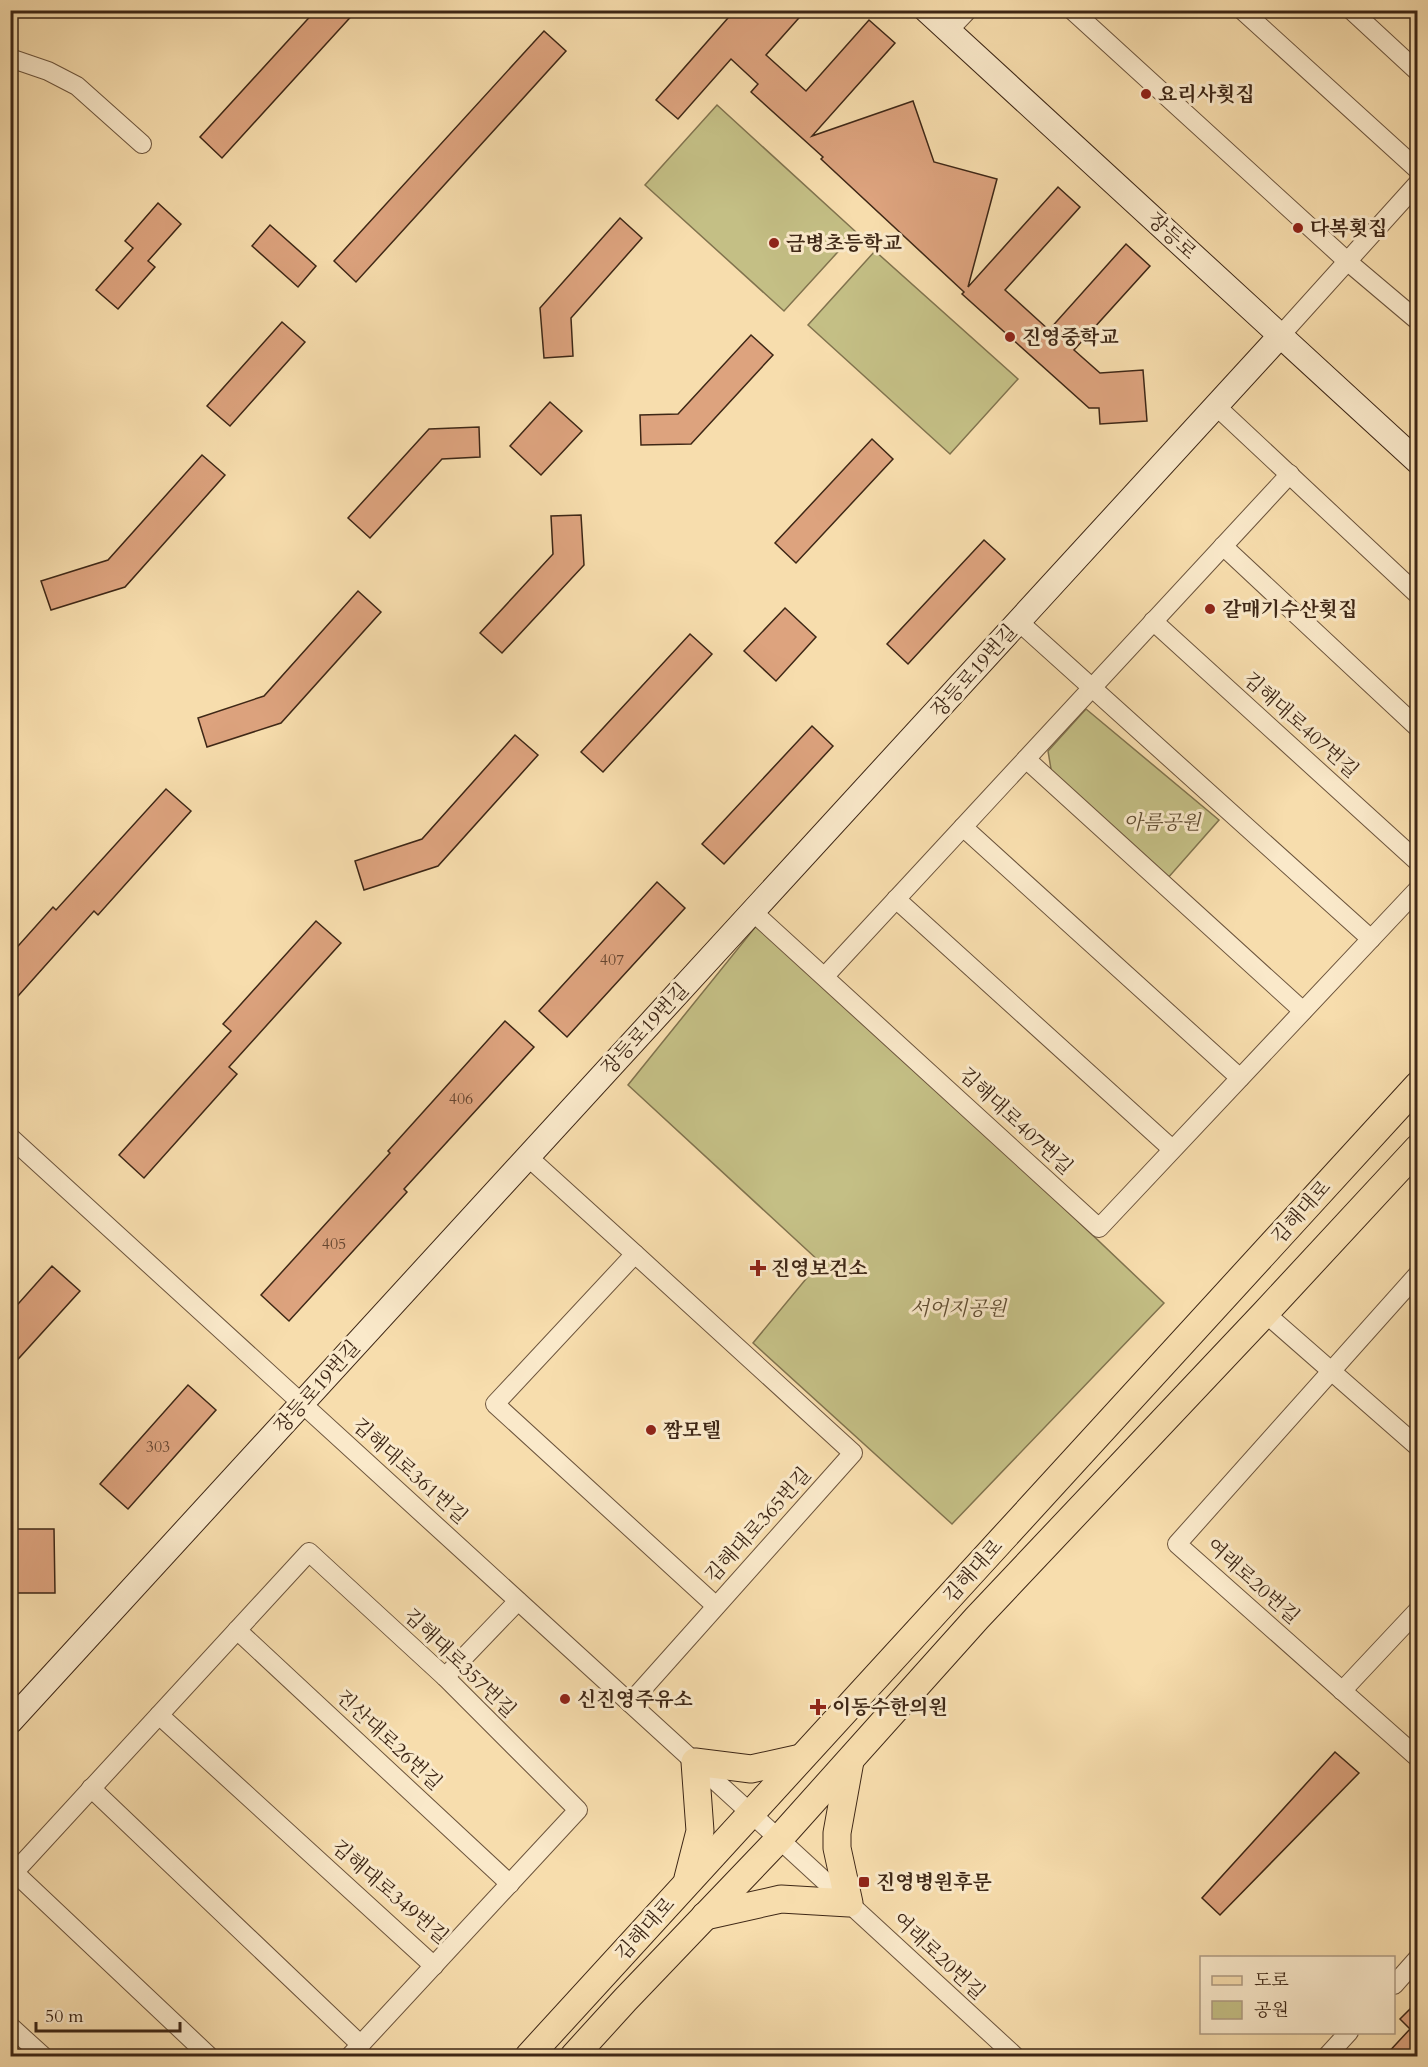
<svg xmlns="http://www.w3.org/2000/svg" width="1428" height="2067" font-family="Cardo,'Noto Serif KR',serif">
<rect width="100%" height="100%" fill="#f7ddad"/>
<filter id="stains"><feTurbulence type="fractalNoise" baseFrequency=".00333" numOctaves="4"/><feColorMatrix values="0 0 0 0 .2 0 0 0 0 .09 0 0 0 0 .02 0 0 0 .5 -.17"/></filter>
<radialGradient id="worn" r=".72"><stop offset=".6" stop-color="#630" stop-opacity="0"/><stop offset="1" stop-color="#630" stop-opacity=".3"/></radialGradient>
<g fill="#c4bf85" stroke="#81734e" stroke-width="1.5">
<polygon points="717,105 856,232 784,311 645,185"/>
<polygon points="875,251 1018,379 950,454 808,325"/>
<polygon points="1086,709 1219,820 1167,879 1052,775 1048,751"/>
<polygon points="761,920 1164,1303 952,1524 753,1343 820,1262 628,1085"/>
</g>
<g fill="#dda37e" stroke="#3e2716" stroke-width="1.5">
<polygon points="316,10 357,10 222,158 200,137"/>
<polygon points="735,10 806,10 766,55 806,91 869,20 895,43 812,136 913,101 934,162 997,179 968,287 1058,187 1080,207 1005,290 1049,330 1126,244 1150,266 1074,350 1100,373 1143,370 1147,421 1100,424 1099,408 1089,408 962,294 964,292 821,159 823,157 751,92 758,84 731,59 678,119 656,100"/>
<polygon points="544,31 566,51 356,282 334,261"/>
<polygon points="158,203 181,224 148,261 155,267 118,309 96,290 133,248 125,241"/>
<polygon points="620,218 642,238 571,318 573,356 544,358 540,308"/>
<polygon points="270,225 316,266 298,287 252,246"/>
<polygon points="282,322 305,342 230,426 207,406"/>
<polygon points="751,335 773,355 691,444 641,445 640,415 678,414"/>
<polygon points="550,402 582,431 541,475 510,446"/>
<polygon points="479,427 480,457 442,459 370,538 348,518 429,429"/>
<polygon points="872,439 893,459 796,563 775,543"/>
<polygon points="202,455 225,475 125,587 51,610 41,581 108,560"/>
<polygon points="581,515 584,565 502,653 480,633 553,554 551,516"/>
<polygon points="984,540 1005,559 908,664 887,644"/>
<polygon points="358,591 381,612 281,723 207,747 198,718 264,696"/>
<polygon points="785,608 816,637 776,681 744,651"/>
<polygon points="690,634 712,654 603,772 581,752"/>
<polygon points="812,726 833,746 724,864 702,844"/>
<polygon points="515,735 538,755 438,866 364,890 355,861 422,839"/>
<polygon points="166,789 191,811 98,915 94,911 10,1005 10,955 53,907 56,910"/>
<polygon points="657,882 685,908 567,1037 539,1011"/>
<polygon points="316,921 341,943 229,1067 237,1074 144,1178 119,1155 231,1031 223,1024"/>
<polygon points="505,1021 534,1047 404,1189 407,1192 289,1321 261,1295 390,1153 388,1151"/>
<polygon points="52,1266 80,1291 10,1368 10,1313"/>
<polygon points="188,1385 216,1410 128,1509 100,1484"/>
<polygon points="10,1529 54,1529 55,1593 10,1593"/>
<polygon points="1335,1752 1359,1773 1220,1915 1202,1898"/>
<polygon points="1418,2001 1418,2056 1385,2056 1410,2029 1400,2019"/>
</g>
<g fill="none" stroke-linecap="round" stroke-linejoin="round">
<defs>
<g id="street">
<polyline points="1072,10 1347,261 1418,321"/>
<polyline points="1242,10 1418,170"/>
<polyline points="1351,10 1418,72"/>
<polyline points="948,31 968,10"/>
<polyline points="10,58 48,71 77,86 142,144"/>
<polyline points="1280,336 1418,183"/>
<polyline points="1216,406 1418,595"/>
<polyline points="1223,546 1418,728"/>
<polyline points="1153,621 1418,862"/>
<polyline points="1019,622 1371,939"/>
<polyline points="1026,759 1303,1011"/>
<polyline points="963,827 1240,1078"/>
<polyline points="896,899 1172,1149"/>
<polyline points="753,912 1099,1228 1418,889"/>
<polyline points="825,976 1290,474"/>
<polyline points="10,1137 779,1839 1015,2056"/>
<polyline points="528,1157 635,1254"/>
<polyline points="1418,1274 1177,1544 1418,1758"/>
<polyline points="1265,1313 1418,1447"/>
<polyline points="237,1630 510,1884"/>
<polyline points="445,1677 518,1601"/>
<polyline points="1342,1691 1418,1610"/>
<polyline points="630,1703 853,1453 635,1254 495,1404 716,1606"/>
<polyline points="159,1715 434,1966"/>
<polyline points="91,1788 361,2045"/>
<polyline points="14,1872 209,2056"/>
<polyline points="10,1877 309,1552 445,1677 578,1810 350,2056"/>
<polyline points="1394,1985 1418,1958"/>
<polyline points="10,2026 43,2056"/>
<polyline points="1327,2056 1349,2032"/>
</g>
<g id="secondary">
<polyline points="926,10 1418,462"/>
<polyline points="10,1722 1280,336"/>
</g>
<g id="primary">
<polyline points="688,1878 700,1831 695,1762 751,1769 801,1758"/>
<polyline points="705,1916 781,1899 849,1903 837,1848 837,1833 850,1761"/>
<polyline points="529,2056 1418,1085"/>
<polyline points="574,2056 625,2000 779,1839 977,1618 1265,1313 1418,1148"/>
</g>
</defs>
<use href="#street" stroke="#6c543c" stroke-width="20"/>
<use href="#secondary" stroke="#3e2716" stroke-width="26"/>
<use href="#primary" stroke="#3e2716" stroke-width="29"/>
<use href="#street" stroke="#fae9ca" stroke-width="18"/>
<use href="#secondary" stroke="#fae9ca" stroke-width="24"/>
<use href="#primary" stroke="#f7ddad" stroke-width="27"/>
</g>
<g fill="#8f2418" stroke="#fae9ca" stroke-width="2">
<circle cx="1146" cy="94" r="6"/>
<circle cx="1298" cy="228" r="6"/>
<circle cx="774" cy="243" r="6"/>
<circle cx="1010" cy="337" r="6"/>
<circle cx="1210" cy="609" r="6"/>
<path d="M755 1259h6v6h6v6h-6v6h-6v-6h-6v-6h6z"/>
<circle cx="651" cy="1430" r="6"/>
<circle cx="565" cy="1699" r="6"/>
<path d="M815 1698h6v6h6v6h-6v6h-6v-6h-6v-6h6z"/>
<rect x="858" y="1876" width="12" height="12" rx="3"/>
</g>
<g text-anchor="middle" dominant-baseline="central" stroke-width="6" stroke-linejoin="round" paint-order="stroke">
<g font-size="16" fill="#664630">
<text x="612" y="960">407</text>
<text x="461" y="1099">406</text>
<text x="334" y="1244">405</text>
<text x="158" y="1447">303</text>
</g>
<g font-size="20" font-weight="bold" fill="#3e2716" stroke="#fae9ca" text-anchor="start">
<text x="1158" y="94">요리사횟집</text>
<text x="1310" y="228">다복횟집</text>
<text x="786" y="243">금병초등학교</text>
<text x="1022" y="337">진영중학교</text>
<text x="1222" y="609">갈매기수산횟집</text>
<text x="771" y="1268">진영보건소</text>
<text x="663" y="1430">짬모텔</text>
<text x="577" y="1699">신진영주유소</text>
<text x="832" y="1707">이동수한의원</text>
<text x="876" y="1882">진영병원후문</text>
</g>
<g font-size="20" fill="#3e2716" stroke="#fae9ca">
<text transform="translate(1172 236) rotate(43)">장등로</text>
<text transform="translate(974 671) rotate(-48)">장등로19번길</text>
<text transform="translate(1301 725) rotate(42)">김해대로407번길</text>
<text transform="translate(645 1029) rotate(-47)">장등로19번길</text>
<text transform="translate(1016 1121) rotate(43)">김해대로407번길</text>
<text transform="translate(1301 1212) rotate(-48)">김해대로</text>
<text transform="translate(317 1387) rotate(-48)">장등로19번길</text>
<text transform="translate(410 1471) rotate(42)">김해대로361번길</text>
<text transform="translate(758 1525) rotate(-48)">김해대로365번길</text>
<text transform="translate(973 1571) rotate(-48)">김해대로</text>
<text transform="translate(1253 1581) rotate(42)">여래로20번길</text>
<text transform="translate(460 1663) rotate(44)">김해대로357번길</text>
<text transform="translate(389 1740) rotate(43)">진산대로26번길</text>
<text transform="translate(390 1892) rotate(41)">김해대로349번길</text>
<text transform="translate(645 1929) rotate(-48)">김해대로</text>
<text transform="translate(939 1956) rotate(43)">여래로20번길</text>
</g>
<g font-size="20" font-style="italic" fill="#604d32" stroke="#fae9ca">
<text x="1162" y="822">아름공원</text>
<text x="958" y="1308">서어지공원</text>
</g>
</g>
<rect width="1428" height="2067" fill="none" stroke="#f7ddad" stroke-width="36"/>
<rect x="12" y="12" width="1404" height="2043" fill="none" stroke="#3e2716" stroke-width="3"/>
<rect x="18" y="18" width="1392" height="2031" fill="none" stroke="#3e2716" stroke-width="1.5"/>
<rect x="1200" y="1956" width="195" height="78" fill="#fae9ca" stroke="#af9b82" stroke-width="1.5"/>
<rect x="1212" y="1976" width="30" height="9" fill="#f7ddad" stroke="#af9b82" stroke-width="1.5"/>
<text x="1254" y="1986" font-size="18" fill="#3e2716">도로</text>
<rect x="1212" y="2001" width="30" height="18" fill="#c4bf85" stroke="#af9b82" stroke-width="1.5"/>
<text x="1254" y="2016" font-size="18" fill="#3e2716">공원</text>
<path d="M36 2022v9h144v-9" fill="none" stroke="#3e2716" stroke-width="3"/>
<text x="45" y="2022" font-size="18" fill="#3e2716" stroke="#fae9ca" stroke-width="4.5" paint-order="stroke">50 m</text>
<rect width="100%" height="100%" filter="url(#stains)"/>
<rect width="100%" height="100%" fill="url(#worn)"/>
</svg>
